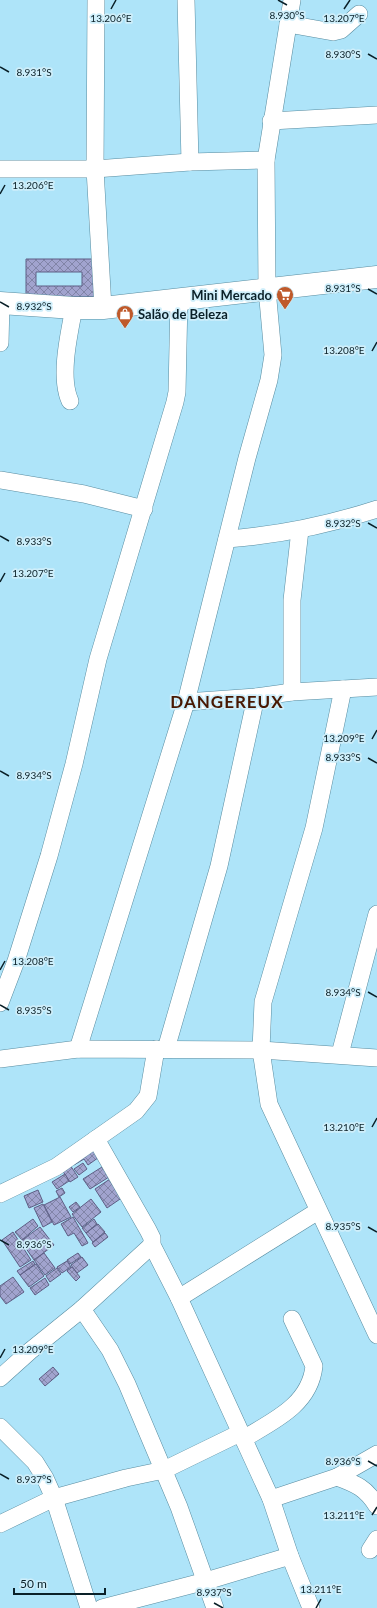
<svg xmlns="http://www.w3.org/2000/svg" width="377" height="1608" font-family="Lato,sans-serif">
<defs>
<pattern id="building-cross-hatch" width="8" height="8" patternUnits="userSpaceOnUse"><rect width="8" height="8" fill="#a1a3ce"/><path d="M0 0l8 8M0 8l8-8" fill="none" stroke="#8184a7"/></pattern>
</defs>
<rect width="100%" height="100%" fill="#aee4f9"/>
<g fill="url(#building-cross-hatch)" stroke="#5e5e85" fill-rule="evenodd">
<path d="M 26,259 L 93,259 L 95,297 L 26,297 ZM 36,272 L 82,272 L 82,286 L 36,286 Z"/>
<polygon points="94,1143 102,1155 88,1165 84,1159 74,1165 69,1159"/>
<polygon points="83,1163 87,1169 79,1175 74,1169"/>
<polygon points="70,1165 78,1177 70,1182 62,1170"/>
<polygon points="102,1167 109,1177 90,1189 83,1179"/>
<polygon points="65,1174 69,1181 57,1189 52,1182"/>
<polygon points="110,1179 123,1197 107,1208 95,1189"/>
<polygon points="62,1188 65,1193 59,1197 56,1191"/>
<polygon points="38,1190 43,1202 29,1208 24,1196"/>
<polygon points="60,1197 71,1217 54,1225 44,1205"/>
<polygon points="91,1199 101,1212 82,1227 72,1214"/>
<polygon points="76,1202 80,1207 73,1212 69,1207"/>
<polygon points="43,1204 52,1222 43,1227 34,1208"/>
<polygon points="73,1217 88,1243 82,1246 74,1233 68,1236 61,1224"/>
<polygon points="33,1219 38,1226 22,1240 15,1232"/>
<polygon points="94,1219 97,1224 86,1233 82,1228"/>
<polygon points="98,1224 105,1232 93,1242 86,1233"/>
<polygon points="40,1227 54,1245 34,1260 21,1241"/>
<polygon points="13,1232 31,1260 20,1267 2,1240"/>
<polygon points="105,1233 108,1237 95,1247 92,1243"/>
<polygon points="44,1253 55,1268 45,1275 34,1260"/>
<polygon points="78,1253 81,1257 70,1264 67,1260"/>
<polygon points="82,1257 88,1265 77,1273 71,1265"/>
<polygon points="33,1261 35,1264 20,1275 17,1271"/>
<polygon points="67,1261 71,1267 62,1273 57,1267"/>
<polygon points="36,1264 44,1276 29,1287 20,1275"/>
<polygon points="72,1267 80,1277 76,1281 67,1271"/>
<polygon points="57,1268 61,1274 50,1282 46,1276"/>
<polygon points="13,1277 24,1292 6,1304 0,1296 0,1286"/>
<polygon points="45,1278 49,1285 35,1295 30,1288"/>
<polygon points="53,1367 59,1374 45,1386 39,1379"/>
</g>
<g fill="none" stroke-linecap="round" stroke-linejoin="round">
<defs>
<g id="minor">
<polyline points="96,0 95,169 103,308"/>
<polyline points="186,0 190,162"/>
<polyline points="288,24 333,32 341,30 359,14"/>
<polyline points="271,121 377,115"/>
<polyline points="0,169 95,169 190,162 266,160 292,0"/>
<polyline points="0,343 1,303"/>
<path d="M 70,401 C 59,377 69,334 74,308"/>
<polyline points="0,480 84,494 144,509"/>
<path d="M 227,539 C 279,535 328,525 377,509"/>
<polyline points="343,689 314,828 263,1002 261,1050 269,1104 377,1335"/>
<polyline points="292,692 292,600 300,530"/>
<polyline points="186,702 256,697 292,692 377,687"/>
<polyline points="0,1003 16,961 49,856 74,764 98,659 175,402 177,392 179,299"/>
<polyline points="78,1049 186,702 247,458 269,380 273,355 267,289 266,160"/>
<polyline points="166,1049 219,866 256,697"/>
<polyline points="340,1054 377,914"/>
<polyline points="0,1059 78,1049 261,1050 377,1058"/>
<polyline points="96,1139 148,1230 152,1238 152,1245 179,1298 271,1499 290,1556 311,1608"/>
<polyline points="0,1194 56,1167 136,1111 148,1096 156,1049"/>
<polyline points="179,1298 318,1211"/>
<polyline points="82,1309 110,1350 127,1384 179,1507 215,1608"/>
<polyline points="0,1378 30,1351 82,1309 152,1245"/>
<polyline points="0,1427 35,1462 45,1478 54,1498 89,1608"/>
<path d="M 243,1439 C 273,1421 310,1405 314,1366 L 292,1319"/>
<path d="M 337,1477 C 356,1484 366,1488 377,1506"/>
<polyline points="271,1499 337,1477 377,1454"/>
<polyline points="0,1524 54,1498 126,1478 164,1470 240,1433"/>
<polyline points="370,1550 377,1539"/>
<polyline points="102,1608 206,1581 290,1556"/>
</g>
<polyline id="major" points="0,303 74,308 103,308 377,277"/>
</defs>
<use href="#minor" stroke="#588ca0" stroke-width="18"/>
<use href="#major" stroke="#588ca0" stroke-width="23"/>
<use href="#minor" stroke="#fff" stroke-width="17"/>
<use href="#major" stroke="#fff" stroke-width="22"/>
</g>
<path fill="none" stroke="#0a2028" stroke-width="1.5" d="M 278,0 L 287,5M 111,9 L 116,0M 344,9 L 350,0M 368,54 L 377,59M 0,67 L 9,72M 0,194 L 5,185M 368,289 L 377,294M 0,302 L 9,307M 372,351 L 377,342M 368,523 L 377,528M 0,536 L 9,541M 0,582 L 5,573M 372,739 L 377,730M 368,758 L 377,763M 0,771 L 9,776M 0,970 L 5,961M 368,992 L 377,997M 0,1005 L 9,1010M 372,1127 L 377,1118M 368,1227 L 377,1232M 0,1240 L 9,1245M 0,1358 L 5,1349M 368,1461 L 377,1466M 0,1474 L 9,1479M 372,1515 L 377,1507M 214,1603 L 223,1608M 316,1608 L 321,1599"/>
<defs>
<symbol id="supermarket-pin" viewBox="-11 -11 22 30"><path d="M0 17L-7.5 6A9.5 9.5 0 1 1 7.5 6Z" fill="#bf592a" stroke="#ceeefa"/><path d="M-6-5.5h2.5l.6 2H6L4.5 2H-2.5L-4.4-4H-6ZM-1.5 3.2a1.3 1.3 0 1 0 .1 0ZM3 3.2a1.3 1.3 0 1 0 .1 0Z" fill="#fff"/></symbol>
<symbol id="shop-pin" viewBox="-11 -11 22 30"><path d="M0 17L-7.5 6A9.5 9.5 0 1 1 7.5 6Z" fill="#bf592a" stroke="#ceeefa"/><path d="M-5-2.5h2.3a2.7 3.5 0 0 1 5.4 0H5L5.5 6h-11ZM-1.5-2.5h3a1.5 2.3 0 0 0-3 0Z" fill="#fff"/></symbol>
</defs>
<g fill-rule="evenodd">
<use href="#supermarket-pin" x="275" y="285" width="20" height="27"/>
<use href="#shop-pin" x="115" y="304" width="20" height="27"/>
</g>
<g text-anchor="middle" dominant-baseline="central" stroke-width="3.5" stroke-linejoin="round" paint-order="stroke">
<g font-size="13" font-weight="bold" fill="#0a2028" stroke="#ceeefa" text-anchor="end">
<text x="272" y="295">Mini Mercado</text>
<text x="138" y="314" text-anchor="start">Salão de Beleza</text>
</g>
<g font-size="17" font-weight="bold" letter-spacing="1" fill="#481802" stroke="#ceeefa">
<text x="227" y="701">DANGEREUX</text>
</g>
</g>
<g font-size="10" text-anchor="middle" fill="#0a2028" stroke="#ceeefa" stroke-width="3.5" stroke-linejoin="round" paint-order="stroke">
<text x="287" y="19">8.930°S</text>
<text x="111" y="22">13.206°E</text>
<text x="344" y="22">13.207°E</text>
<text x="343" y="58">8.930°S</text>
<text x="34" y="76">8.931°S</text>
<text x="33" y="189">13.206°E</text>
<text x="343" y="292">8.931°S</text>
<text x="34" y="310">8.932°S</text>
<text x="344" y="354">13.208°E</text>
<text x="343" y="527">8.932°S</text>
<text x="34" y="545">8.933°S</text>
<text x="33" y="577">13.207°E</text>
<text x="344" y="742">13.209°E</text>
<text x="343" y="761">8.933°S</text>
<text x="34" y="779">8.934°S</text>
<text x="33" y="965">13.208°E</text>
<text x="343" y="996">8.934°S</text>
<text x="34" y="1014">8.935°S</text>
<text x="344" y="1131">13.210°E</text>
<text x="343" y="1230">8.935°S</text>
<text x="34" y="1248">8.936°S</text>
<text x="33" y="1353">13.209°E</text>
<text x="343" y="1465">8.936°S</text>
<text x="34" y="1483">8.937°S</text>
<text x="344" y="1519">13.211°E</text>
<text x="321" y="1593">13.211°E</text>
<text x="214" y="1596">8.937°S</text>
</g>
<path d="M14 1588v6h91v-6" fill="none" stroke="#0a2028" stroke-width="2"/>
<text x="20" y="1588" font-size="12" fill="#0a2028" stroke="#ceeefa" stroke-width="3" paint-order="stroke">50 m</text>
</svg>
